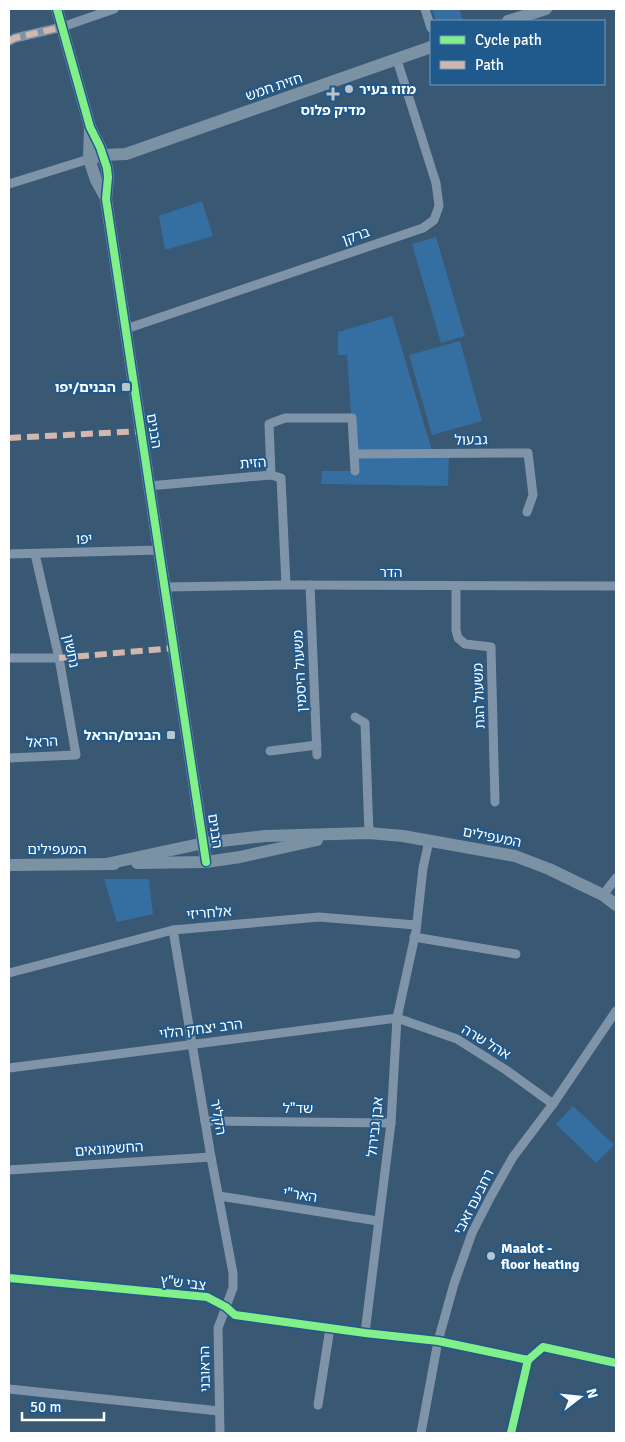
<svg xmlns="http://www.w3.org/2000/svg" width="625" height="1442" font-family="Signika,'Noto Sans Hebrew',sans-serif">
<rect width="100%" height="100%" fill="#385874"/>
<g fill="#356fa2">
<polygon points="432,9 459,9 463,21 436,21"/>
<polygon points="202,201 213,236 165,250 159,216"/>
<polygon points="436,237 465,336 441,343 412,244"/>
<polygon points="392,316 433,454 449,454 448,486 321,484 322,471 355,471 347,355 338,355 338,332"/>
<polygon points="460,341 482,421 432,435 409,355"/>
<polygon points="104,879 149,879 153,914 117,922"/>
<polygon points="573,1106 614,1145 596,1163 556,1124"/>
</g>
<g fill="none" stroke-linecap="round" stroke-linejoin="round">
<g stroke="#7f94a8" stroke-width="9">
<polyline points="425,9 431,28"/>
<polyline points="9,41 15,38 62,27 114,9"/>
<polyline points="9,184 89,159"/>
<polyline points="126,329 423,228 434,220 439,206 436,183 397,60"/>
<polyline points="355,454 528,453 533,495 527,512"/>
<polyline points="271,475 269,424 285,418 352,418 355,471"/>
<polyline points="149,486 271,475 281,478 286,585"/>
<polyline points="9,554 160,550"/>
<polyline points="310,585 317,755"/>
<polyline points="456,586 456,630 458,638 465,644 491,647 495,802"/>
<polyline points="166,587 286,585 616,586"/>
<polyline points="9,658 59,658"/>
<polyline points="355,717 365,723 369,833"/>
<polyline points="270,751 317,745"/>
<polyline points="9,758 76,755 59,658 35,554"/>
<polyline points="603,895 616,878"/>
<polyline points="173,930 211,1157 233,1273 233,1288 218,1328 220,1433"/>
<polyline points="414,937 516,954"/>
<polyline points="9,973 173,930 319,917 416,925"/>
<polyline points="9,1068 397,1018 457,1039 506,1070 553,1104"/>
<polyline points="205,1121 391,1123"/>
<polyline points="9,1170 211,1157"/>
<polyline points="219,1196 378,1221"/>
<polyline points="9,1278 207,1297 226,1307 235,1315 365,1333 438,1341 528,1360 511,1433"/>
<polyline points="365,1333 391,1123 397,1018 416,931 423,868 429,841"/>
<polyline points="9,1389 219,1411"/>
<polyline points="318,1405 330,1328"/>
<polyline points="421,1433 438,1341 454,1284 472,1233 491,1196 513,1157 553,1104 616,1011"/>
</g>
<g stroke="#7b92a4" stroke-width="12">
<polyline points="57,9 90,127 100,147 107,168 108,177 106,199 206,862"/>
<polyline points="508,21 546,9"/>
<polyline points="90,127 89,159 96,180 106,198"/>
<polyline points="89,159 103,155 126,154 431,47"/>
<polyline points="137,863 206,862 240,857 317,840"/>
<polyline points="106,864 204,843 265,836 369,833 403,836 515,856 549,869 603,895 616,905"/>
<polyline points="9,865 114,864"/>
</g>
<g stroke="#d1b7ad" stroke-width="6" stroke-dasharray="12 6" stroke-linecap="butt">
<polyline points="9,41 15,38 62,27"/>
<polyline points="9,438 142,431"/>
<polyline points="59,658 175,648"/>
</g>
<defs>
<g id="cycleway">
<polyline points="57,9 90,127 100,147 107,168 108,177 106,199 206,862"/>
<polyline points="9,1278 207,1297 226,1307 235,1315 365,1333 438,1341 528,1360 511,1433"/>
<polyline points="528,1360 543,1347 616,1363"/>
</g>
</defs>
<use href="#cycleway" stroke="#20598c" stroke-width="11"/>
<use href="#cycleway" stroke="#82f089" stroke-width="8"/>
</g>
<g fill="#b9c5ce" stroke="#20598c" stroke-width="2">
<circle cx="349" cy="89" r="5"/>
<path d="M330.5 86.5h5v5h5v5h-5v5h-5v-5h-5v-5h5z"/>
<rect x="121" y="382" width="10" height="10" rx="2.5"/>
<rect x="166" y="730" width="10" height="10" rx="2.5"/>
<circle cx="491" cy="1256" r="5"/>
</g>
<g text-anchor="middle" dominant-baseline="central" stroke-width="4" stroke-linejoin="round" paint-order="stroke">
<g font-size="14" fill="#fff" stroke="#20598c">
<text transform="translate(274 87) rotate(-19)">חזית חמש</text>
<text transform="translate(356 236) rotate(-19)">ברקן</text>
<text transform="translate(154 431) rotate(81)">הבנים</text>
<text transform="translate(471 440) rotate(-1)">גבעול</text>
<text transform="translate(253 463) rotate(-4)">הזית</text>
<text transform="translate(84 539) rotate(-2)">יפו</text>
<text x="391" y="572">הדר</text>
<text transform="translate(71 651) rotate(78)">נחשון</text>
<text transform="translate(300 671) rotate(-93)">משעול היסמין</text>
<text transform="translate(479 696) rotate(-92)">משעול הגת</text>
<text transform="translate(42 742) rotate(-3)">הראל</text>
<text transform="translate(215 831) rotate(82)">הבנים</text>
<text transform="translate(492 837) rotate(11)">המעפילים</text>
<text x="57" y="849">המעפילים</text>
<text transform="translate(209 913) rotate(-5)">אלחריזי</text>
<text transform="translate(201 1029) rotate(-7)">הרב יצחק הלוי</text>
<text transform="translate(486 1042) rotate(31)">אהל שרה</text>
<text x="298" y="1108">שד"ל</text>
<text transform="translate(218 1117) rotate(80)">הקליר</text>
<text transform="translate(375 1127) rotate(-84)">אבן גבירול</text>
<text transform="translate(109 1149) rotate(-4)">החשמונאים</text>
<text transform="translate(300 1195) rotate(9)">האר"י</text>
<text transform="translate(474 1202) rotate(-63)">רחבעם זאבי</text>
<text transform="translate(183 1283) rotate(7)">צבי ש"ץ</text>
<text transform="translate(205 1369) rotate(-91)">הראובני</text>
</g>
<g font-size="14" font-weight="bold" fill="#fff" stroke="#20598c" text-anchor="start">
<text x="359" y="89">מזוז בעיר</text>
<text x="333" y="110" text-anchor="middle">מדיק פלוס</text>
<text x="116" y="387" text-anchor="end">הבנים/יפו</text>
<text x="161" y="735" text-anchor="end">הבנים/הראל</text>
<text x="501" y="1248">Maalot -<tspan x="501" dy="16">floor heating</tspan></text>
</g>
</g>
<rect width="625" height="1442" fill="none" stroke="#ffffff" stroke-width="20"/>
<rect x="430" y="20" width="175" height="65" fill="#20598c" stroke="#799bba"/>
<rect x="440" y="36" width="25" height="8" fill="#82f089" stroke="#799bba"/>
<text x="475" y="45" font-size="15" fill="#ffffff">Cycle path</text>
<rect x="440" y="61" width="25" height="8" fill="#d1b7ad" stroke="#799bba"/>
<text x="475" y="70" font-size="15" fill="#ffffff">Path</text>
<g transform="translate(580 1397) rotate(74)" stroke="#20598c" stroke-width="4" paint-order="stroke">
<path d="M0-4L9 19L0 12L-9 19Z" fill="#ffffff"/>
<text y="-8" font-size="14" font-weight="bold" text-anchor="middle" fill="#ffffff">N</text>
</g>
<path d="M22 1412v8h82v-8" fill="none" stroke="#ffffff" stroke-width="2.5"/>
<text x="30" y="1412" font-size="15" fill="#ffffff" stroke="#20598c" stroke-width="4" paint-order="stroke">50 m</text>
</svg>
